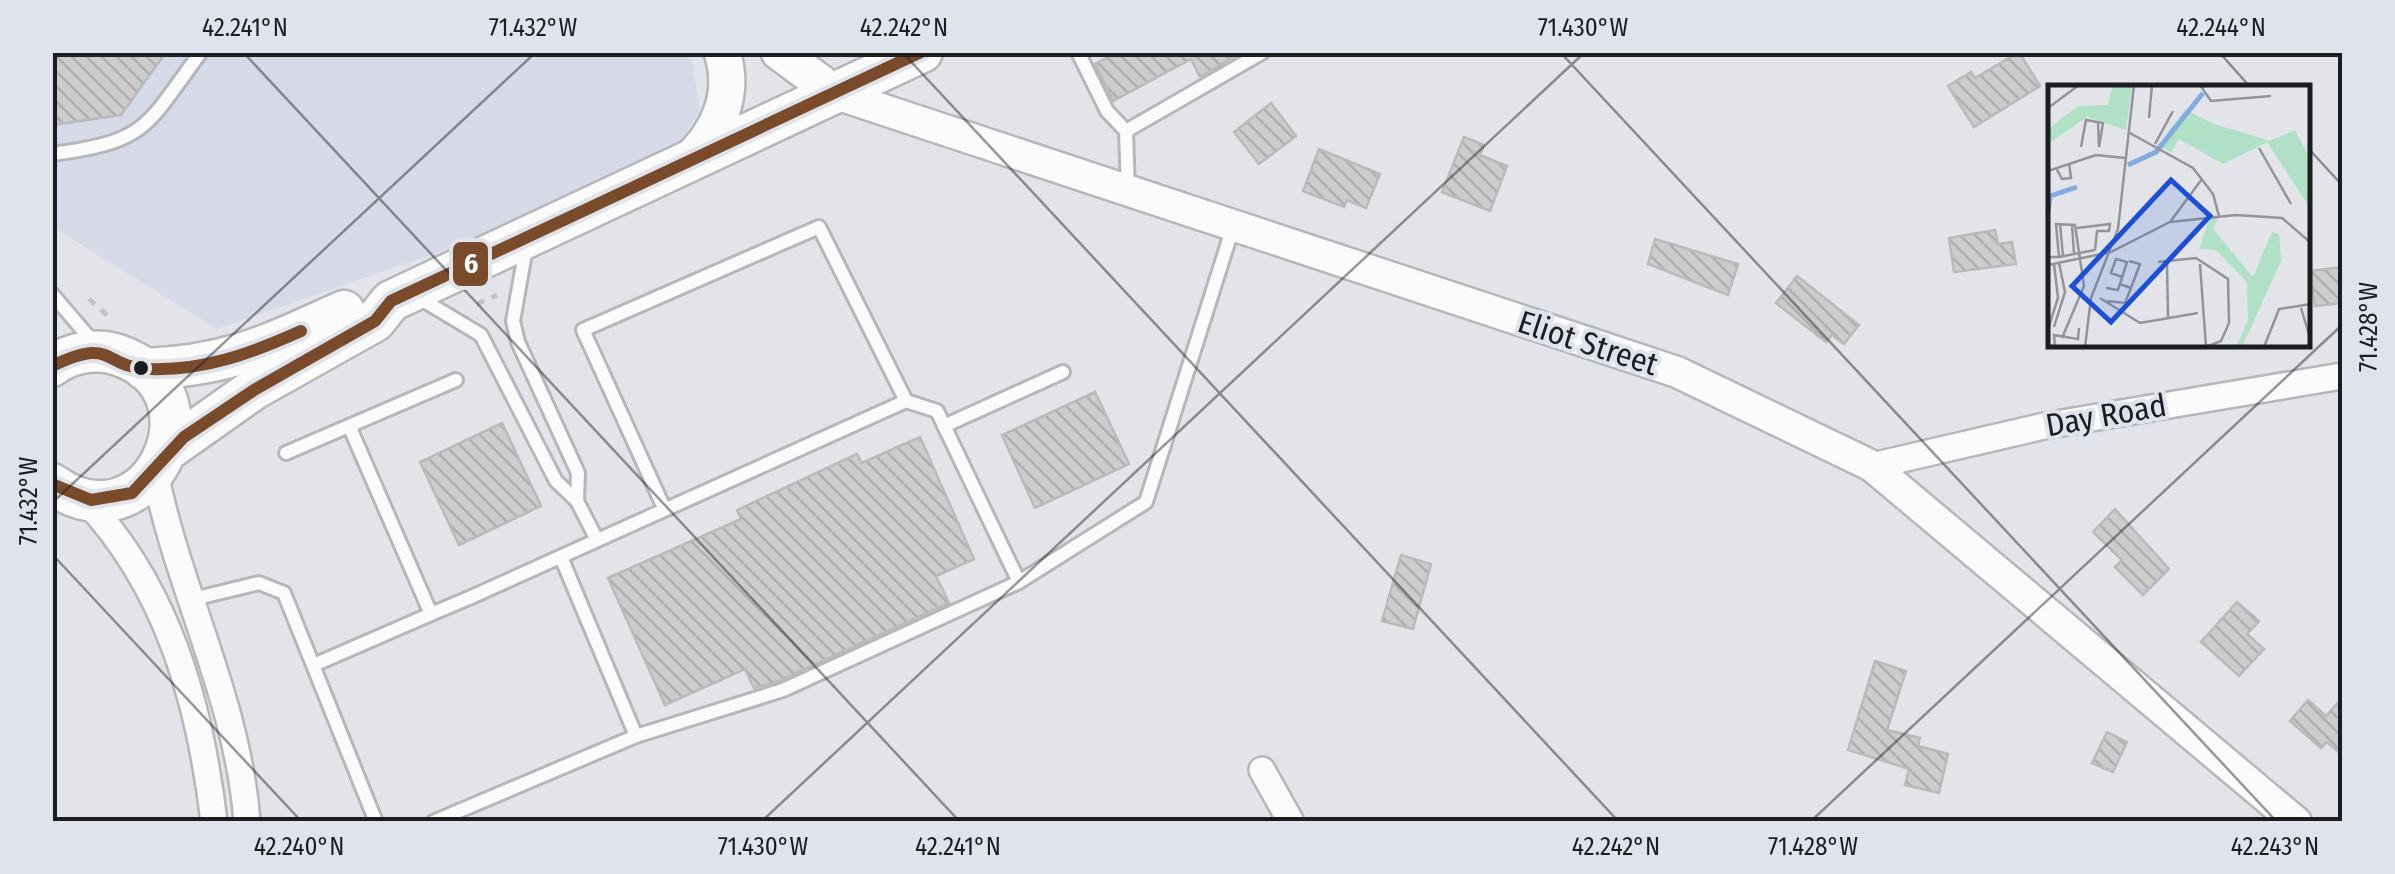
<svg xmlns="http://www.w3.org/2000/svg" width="2395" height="874" font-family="'Fira Sans Condensed',sans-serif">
<defs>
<pattern id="building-back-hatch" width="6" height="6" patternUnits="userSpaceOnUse" patternTransform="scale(2.5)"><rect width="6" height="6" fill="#cccccd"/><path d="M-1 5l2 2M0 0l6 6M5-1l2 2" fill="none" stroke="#afafb0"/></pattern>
</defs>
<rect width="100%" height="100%" fill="#e2e4e9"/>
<polygon fill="#d6dae6" points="52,53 691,53 700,111 679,144 531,220 217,329 53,227"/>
<g fill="url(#building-back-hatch)" stroke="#bababb" stroke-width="2.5">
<polygon points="52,52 166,52 121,115 52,125"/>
<polygon points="1117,52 1242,52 1200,77 1191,59 1113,101 1095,64"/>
<polygon points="2019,52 2040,86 1974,127 1948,86 1971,72 1975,78"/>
<polygon points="1271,103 1296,136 1259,164 1234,132"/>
<polygon points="1464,137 1484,145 1480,155 1507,166 1490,211 1442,192"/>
<polygon points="1319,149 1380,174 1366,208 1347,200 1344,207 1303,191"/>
<polygon points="1995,230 1998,244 2012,242 2016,264 1954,272 1949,238"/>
<polygon points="1655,239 1738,264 1728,295 1648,264"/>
<polygon points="2342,267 2342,303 2315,306 2310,271"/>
<polygon points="1797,276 1859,325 1844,344 1832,335 1826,342 1776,303"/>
<polygon points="1095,392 1129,464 1035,508 1002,435"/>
<polygon points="502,423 541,506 459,545 420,462"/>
<polygon points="920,437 974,559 936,576 949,603 779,681 754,688 745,669 665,705 608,578 741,519 737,510 857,454 862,463"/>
<polygon points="2115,509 2169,569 2143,595 2115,567 2122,560 2093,532"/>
<polygon points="1401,555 1431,564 1413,629 1382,621"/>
<polygon points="2237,602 2259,621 2247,634 2264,649 2239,676 2201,642"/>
<polygon points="1875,661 1906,671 1887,730 1920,738 1918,746 1948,754 1939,793 1905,785 1909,769 1848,750"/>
<polygon points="2342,698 2342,755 2327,742 2321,748 2290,721 2308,700 2326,716"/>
<polygon points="2107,732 2127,742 2113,772 2092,763"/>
</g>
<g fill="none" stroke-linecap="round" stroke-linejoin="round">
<defs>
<g id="service">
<polyline points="1078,52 1107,111 1126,131 1128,191"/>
<polyline points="1126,131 1263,52"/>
<path d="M 52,154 C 149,141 145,127 201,52"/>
<polyline points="526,248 513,321 518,342 578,473 577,501"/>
<polyline points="52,294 93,342"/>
<polyline points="416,296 481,335 556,481 577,501 597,540"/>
<polyline points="944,426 1063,372"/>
<polyline points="350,428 431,614 469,598 906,401 819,227 583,330 664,508"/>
<polyline points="286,453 456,380"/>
<polyline points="1019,582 1146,502 1233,227"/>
<polyline points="193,599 259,583 284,593 376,822"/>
<polyline points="316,664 431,614"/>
<polyline points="636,736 783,690 1019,582 937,411 906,401"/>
<polyline points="433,822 636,736 561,557"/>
</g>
<g id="minor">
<polyline points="1872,466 2044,426 2342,376"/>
<path d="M 155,473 C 179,592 238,699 247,822"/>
<path d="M 85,500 C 168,588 200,703 214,822"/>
<polyline points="1262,770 1291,822"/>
</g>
<polyline id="tertiary" points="836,94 1677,372 1872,466 2296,822"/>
<g id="secondary">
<polyline points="779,52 836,94"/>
<path d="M 686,163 C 718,134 736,95 722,52"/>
</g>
<g id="primary">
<path d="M 52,366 C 71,352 96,348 118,355 C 226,391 149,554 52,484"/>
<path d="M 144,369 C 229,366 268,345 344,311"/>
<polyline points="169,449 254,389 375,321 391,301 922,52"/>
</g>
</defs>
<use href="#service" stroke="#b5b7bb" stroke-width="18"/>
<use href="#minor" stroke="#b5b7bb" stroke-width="30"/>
<use href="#tertiary" stroke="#b5b7bb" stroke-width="35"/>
<use href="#secondary" stroke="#b5b7bb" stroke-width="40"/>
<use href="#primary" stroke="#b5b7bb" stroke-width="45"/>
<g stroke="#c2c3c6" stroke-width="5" stroke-dasharray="8 8" stroke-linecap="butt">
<polyline points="89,299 109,317"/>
<polyline points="477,304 497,295"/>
</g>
<use href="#service" stroke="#fbfbfc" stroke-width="12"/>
<use href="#minor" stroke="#fbfbfc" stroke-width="25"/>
<use href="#tertiary" stroke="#fbfbfc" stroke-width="30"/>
<use href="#secondary" stroke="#fbfbfc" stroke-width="35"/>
<use href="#primary" stroke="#fbfbfc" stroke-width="40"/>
<defs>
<g id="bus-1">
<path d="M 52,366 C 115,336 101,367 149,369 C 204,371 252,353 301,331"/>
<polyline points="52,484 91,500 132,493 184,437 254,390 375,321 391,301 921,52"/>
</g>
</defs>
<use href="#bus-1" stroke="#dfe3ec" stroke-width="20"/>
<use href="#bus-1" stroke="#7a4b2a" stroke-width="12"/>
</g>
<path fill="none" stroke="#1c1d21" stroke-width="2.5" stroke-opacity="0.45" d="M 243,52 L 960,822M 902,52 L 1619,822M 1560,52 L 2277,822M 2219,52 L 2251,88M 2308,148 L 2342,185M 52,503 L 536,52M 52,554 L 302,822M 761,822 L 1585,52M 1810,822 L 2342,325"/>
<circle fill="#1c1d21" stroke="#dfe3ec" stroke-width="4" cx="141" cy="368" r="9"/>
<g text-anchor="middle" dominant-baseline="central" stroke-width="8" stroke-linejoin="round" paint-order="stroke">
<g font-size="32" fill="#1c1d21" stroke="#dfe3ec">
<text transform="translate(1588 343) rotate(18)">Eliot Street</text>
<text transform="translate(2106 415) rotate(-10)">Day Road</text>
</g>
</g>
<g transform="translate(2048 85)">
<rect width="262" height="262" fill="#e2e4e9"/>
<path d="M 65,0 L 84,0 L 78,45 L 39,32 L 0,59 L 0,44 L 30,21 L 60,20 ZM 247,45 L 262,74 L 260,120 L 219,57 ZM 170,133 L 165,144 L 205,192 L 224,147 L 231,149 L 233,176 L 194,262 L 188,262 L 200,235 L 199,197 L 168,165 L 151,164 L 161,134 Z" fill="#b0e1c4"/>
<path d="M 137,25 L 166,39 L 222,56 L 175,79 L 131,54 L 123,67 L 110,60 Z" fill="#b0e1c4"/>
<path fill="none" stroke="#83abdf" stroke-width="5" d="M 80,80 L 108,67 L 155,8M 0,127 L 2,111 L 29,102"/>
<path fill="none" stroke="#939499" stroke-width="2.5" d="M 152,0 L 163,16 L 223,11M 0,23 L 31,0M 101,33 L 104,0M 80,47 L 145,83 L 165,109 L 171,131M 107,59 L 125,26M 33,62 L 38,35 L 55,38 L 51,62 L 50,37M 211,63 L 243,119M 8,83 L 14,94 L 23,93 L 21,78M 0,86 L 48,70 L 77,73M 122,137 L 154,94M 12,139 L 15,171M 24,139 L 26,169M 29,143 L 62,139 L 61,146 L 49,146 L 47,165M 63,167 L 122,137 L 188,130 L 234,133 L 263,158M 0,172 L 11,172 L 8,139 L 27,140 L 33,181M 11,172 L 47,165M 81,176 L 92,179 L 83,203M 110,177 L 148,173 L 180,194 L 181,238 L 173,256 L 158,262 L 152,179M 119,178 L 120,232M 0,180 L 63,167M 58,203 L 70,205 L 79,177 L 68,174 L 63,188 L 74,192M 52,213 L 92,238 L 150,228M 59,216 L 77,218 L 83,203 L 72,199M 253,223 L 263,256M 6,242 L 17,207 L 11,178M 0,244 L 10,213 L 6,179M 14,253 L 36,201 L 33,180M 7,262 L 6,250 L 30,254 L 31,243M 37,262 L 43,213 L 70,144 L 86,0M 216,262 L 231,224 L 263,219"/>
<path fill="#1d4ed8" fill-opacity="0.15" stroke="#1d4ed8" stroke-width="5" d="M 123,95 L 162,131 L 63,237 L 24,201 Z"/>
<rect width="262" height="262" fill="none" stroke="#1c1d21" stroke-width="5"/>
</g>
<rect stroke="#dfe3ec" stroke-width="4" x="451" y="240" width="39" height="48" rx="10" fill="#7a4b2a"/>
<g font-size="28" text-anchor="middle" font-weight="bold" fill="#fff">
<text x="471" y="273">6</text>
</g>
<rect width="2395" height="874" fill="none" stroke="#dfe3ec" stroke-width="110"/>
<rect x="55" y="55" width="2285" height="764" fill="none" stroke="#1c1d21" stroke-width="4"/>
<g font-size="25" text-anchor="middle" fill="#1c1d21">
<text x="245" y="36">42.241°N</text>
<text x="533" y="36">71.432°W</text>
<text x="904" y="36">42.242°N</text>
<text x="1583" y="36">71.430°W</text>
<text x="2221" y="36">42.244°N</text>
<text transform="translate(2368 327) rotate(-90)" y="9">71.428°W</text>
<text transform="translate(28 501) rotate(-90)" y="9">71.432°W</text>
<text x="299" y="855">42.240°N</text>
<text x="763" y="855">71.430°W</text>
<text x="958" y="855">42.241°N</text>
<text x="1616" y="855">42.242°N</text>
<text x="1813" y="855">71.428°W</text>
<text x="2275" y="855">42.243°N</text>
</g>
</svg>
